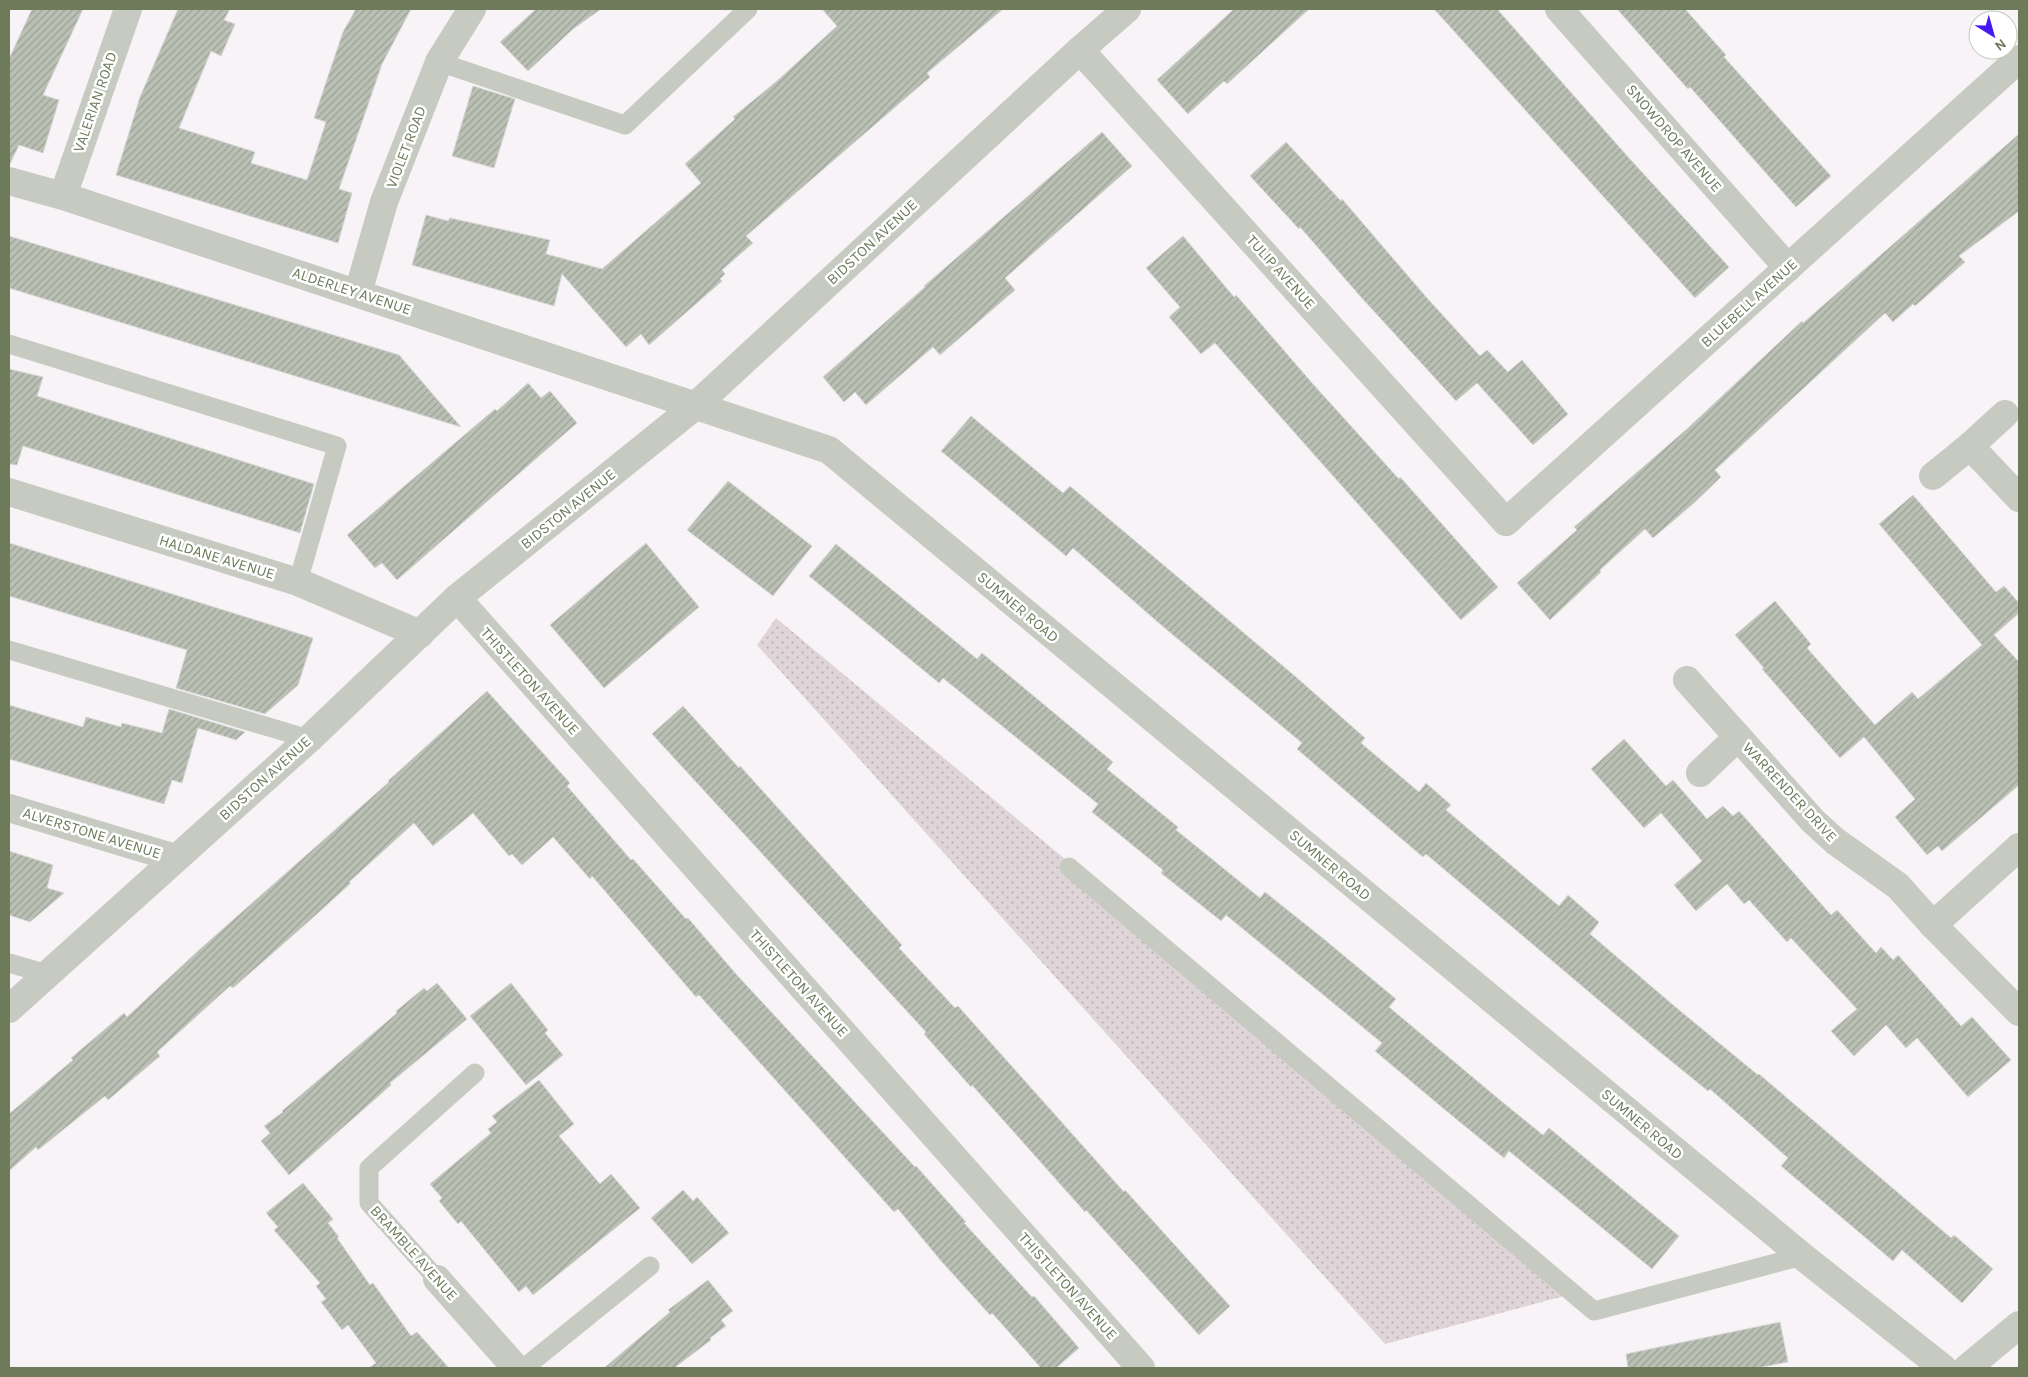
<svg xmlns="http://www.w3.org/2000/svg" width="2028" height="1377" font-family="Karla,sans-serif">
<defs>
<pattern id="green-dots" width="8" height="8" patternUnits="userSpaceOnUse" patternTransform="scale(1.25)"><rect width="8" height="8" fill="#dfd4d8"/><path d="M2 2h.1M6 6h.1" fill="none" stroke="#b9b1b2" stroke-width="1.8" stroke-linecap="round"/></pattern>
<pattern id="building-hatch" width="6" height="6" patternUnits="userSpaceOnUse" patternTransform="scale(1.25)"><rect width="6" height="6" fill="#bbc0b4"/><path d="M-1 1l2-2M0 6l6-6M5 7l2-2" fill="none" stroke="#9ca195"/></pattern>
</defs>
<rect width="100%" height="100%" fill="#f7f3f7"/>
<polygon fill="url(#green-dots)" points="776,618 1583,1291 1385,1344 757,645"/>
<g fill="url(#building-hatch)" stroke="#d8d6d8">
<polygon points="32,9 83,9 43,95 59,100 43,153 19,145 9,166 9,59"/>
<polygon points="178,9 230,9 224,20 235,24 221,56 211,51 179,128 255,152 251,163 307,180 326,122 314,118 343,32 356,9 411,9 382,64 339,189 352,193 338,243 116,175 140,97"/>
<polygon points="536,9 601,9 573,29 528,71 500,42"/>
<polygon points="822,9 1003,9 927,73 930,77 746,236 753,243 722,270 725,274 720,279 722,281 649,345 641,334 626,347 562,274 554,306 412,265 426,215 448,221 450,218 550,240 546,254 602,269 701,183 685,164 735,119 733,117 777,81 837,26"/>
<polygon points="1234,9 1309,9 1227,84 1224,81 1188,114 1157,80"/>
<polygon points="1434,9 1497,9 1629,158 1729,267 1695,298"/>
<polygon points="1617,9 1685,9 1726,55 1724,57 1831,176 1796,207 1720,121 1690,87 1688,89"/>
<polygon points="473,86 515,99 494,168 452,156"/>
<polygon points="1102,132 1132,166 1005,278 1015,290 940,355 933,347 866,405 855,392 844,402 823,377 925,287 924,286"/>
<polygon points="2019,134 2019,211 1959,256 1965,262 1915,306 1913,304 1893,322 1885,313 1715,470 1721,477 1694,503 1653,538 1645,529 1600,570 1601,572 1550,620 1517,583 1577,530 1574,527 1688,428 1802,321 1803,323"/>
<polygon points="1286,142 1341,201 1342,199 1427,298 1480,356 1487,350 1508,372 1522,360 1568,414 1533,445 1477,383 1456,401 1360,296 1300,227 1299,229 1250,176"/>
<polygon points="9,236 399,355 461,427 9,288"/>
<polygon points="1183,236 1234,297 1236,295 1312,383 1398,478 1401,478 1498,587 1461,620 1215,343 1201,354 1169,317 1180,307 1146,268"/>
<polygon points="9,369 43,377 37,396 314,484 300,533 23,446 17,465 9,464"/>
<polygon points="528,383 541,398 550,391 577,423 397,580 382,563 375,568 347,535 495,409 497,411"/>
<polygon points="971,416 1063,493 1070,486 1296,677 1365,738 1361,743 1419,792 1426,783 1451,805 1446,810 1559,906 1568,895 1599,922 1590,934 1679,1010 1758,1075 1759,1074 1951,1238 1954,1235 1993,1269 1962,1303 1902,1250 1893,1261 1781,1166 1788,1158 1710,1089 1708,1091 1660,1052 1426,854 1423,857 1370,812 1297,749 1302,743 1160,624 1073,548 1066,556 941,451"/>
<polygon points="728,481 812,546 773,596 687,530"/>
<polygon points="1913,495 1996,592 2004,586 2019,603 2019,613 1994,635 2019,662 2019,785 1942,851 1938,846 1927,855 1895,817 1915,799 1864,737 1840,758 1762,669 1764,668 1735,635 1775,601 1811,644 1807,648 1875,725 1912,692 1918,699 1982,645 1879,524"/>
<polygon points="9,543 313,638 298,685 265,714 176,688 187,650 9,596"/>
<polygon points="646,543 699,607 604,688 550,625"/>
<polygon points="836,544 977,659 982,653 1113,762 1107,769 1178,827 1176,830 1260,898 1265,892 1325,940 1396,999 1389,1007 1501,1101 1543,1135 1549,1128 1679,1236 1652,1269 1509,1151 1504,1158 1444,1109 1375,1051 1382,1043 1226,915 1221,921 1161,873 1163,870 1092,812 1098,804 943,678 939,683 809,576"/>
<polygon points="487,691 570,783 567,786 631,860 633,859 686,919 688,918 736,974 915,1167 916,1166 966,1222 964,1223 1032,1297 1034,1296 1079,1348 1056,1368 1041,1368 992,1313 990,1315 942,1262 898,1209 894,1212 699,995 696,997 592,876 590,879 553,837 522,865 512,854 509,856 473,813 433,846 414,823 349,882 351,883 308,922 233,988 230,986 157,1052 160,1056 108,1100 105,1096 38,1150 36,1147 9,1171 9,1114 73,1060 71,1058 124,1013 127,1017 199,950 389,782 388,781"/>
<polygon points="9,705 83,727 86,717 121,727 122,723 162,733 169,709 245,732 236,740 198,728 182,783 172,780 164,804 9,759"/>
<polygon points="683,706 739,768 740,766 902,945 899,948 955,1008 958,1006 1124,1192 1125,1190 1230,1306 1199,1335 1086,1210 1085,1212 972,1085 971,1087 924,1034 926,1032 652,734"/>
<polygon points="1624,739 1666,786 1673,780 1707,819 1723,806 1733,816 1739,811 1831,915 1837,910 1876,953 1881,947 1893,960 1898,955 1961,1026 1972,1017 2011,1060 1968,1097 1917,1038 1906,1048 1886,1025 1854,1056 1831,1031 1857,1009 1791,938 1787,942 1749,900 1744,904 1727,884 1696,911 1674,885 1702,861 1661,813 1644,828 1591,769"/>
<polygon points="9,851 53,865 47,888 64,893 30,922 9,915"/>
<polygon points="437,983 467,1019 390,1083 391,1085 289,1175 261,1141 270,1133 264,1126 283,1112 282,1111 397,1013 396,1011 424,988 427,991"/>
<polygon points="511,983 548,1030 545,1033 563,1055 526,1085 470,1016"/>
<polygon points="539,1080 574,1124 559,1136 600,1184 611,1174 640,1208 533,1295 526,1286 519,1292 461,1221 458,1224 439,1201 442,1198 430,1184 491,1133 488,1129 497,1122 492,1116"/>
<polygon points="303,1183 333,1219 328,1223 339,1237 337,1238 370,1285 373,1283 411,1336 417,1332 449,1368 369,1368 376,1363 348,1325 342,1330 321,1302 326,1299 316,1286 320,1283 274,1230 278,1227 266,1213"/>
<polygon points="683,1190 693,1201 697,1197 729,1233 692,1264 651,1218"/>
<polygon points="708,1280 733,1311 721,1320 726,1326 710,1338 711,1340 674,1368 604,1368 670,1312 668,1310"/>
<polygon points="1780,1322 1788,1362 1757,1368 1628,1368 1626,1354"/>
</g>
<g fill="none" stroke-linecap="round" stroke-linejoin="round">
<g stroke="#c6cac1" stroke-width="19">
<polyline points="439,62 625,125 748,9"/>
<polyline points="9,344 337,446 298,582"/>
<polyline points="9,650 309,739"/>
<polyline points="1069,867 1594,1311 1802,1256"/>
<polyline points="9,963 47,974"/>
<polyline points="437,1279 369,1203 369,1168 475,1073"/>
<polyline points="524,1368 650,1266"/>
</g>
<g stroke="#c6cac1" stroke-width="28">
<polyline points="1559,9 1788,268"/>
<polyline points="1080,50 1506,522 2019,59"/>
<polyline points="9,181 63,196 829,450 1802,1256 1943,1368"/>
<polyline points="63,196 128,9"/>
<polyline points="358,293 384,202 439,62 472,9"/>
<polyline points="2005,414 1970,446 2019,498"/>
<polyline points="1933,476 1970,446"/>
<polyline points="9,492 298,582 420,634"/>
<polyline points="457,598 1141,1368"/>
<polyline points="1687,680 1813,821 1835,841 1898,886 1933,925 2019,847"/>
<polyline points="1700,773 1738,737"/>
<polyline points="9,808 175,858"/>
<polyline points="1933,925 2019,1012"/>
<polyline points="9,1009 309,739 457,598 694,407 1080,50 1127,9"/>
<polyline points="437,1279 516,1368"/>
<polyline points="1967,1368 2019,1325"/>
</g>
</g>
<g text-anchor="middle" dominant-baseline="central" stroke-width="5" stroke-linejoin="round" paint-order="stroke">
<g font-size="15" fill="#6e7b5b" stroke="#fff">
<text transform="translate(95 102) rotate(-71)">VALERIAN ROAD</text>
<text transform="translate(1674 138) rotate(49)">SNOWDROP AVENUE</text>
<text transform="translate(406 147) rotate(-69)">VIOLET ROAD</text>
<text transform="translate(872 242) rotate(-43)">BIDSTON AVENUE</text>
<text transform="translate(1281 272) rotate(48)">TULIP AVENUE</text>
<text transform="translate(352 291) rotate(18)">ALDERLEY AVENUE</text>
<text transform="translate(1749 303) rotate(-42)">BLUEBELL AVENUE</text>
<text transform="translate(568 509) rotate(-39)">BIDSTON AVENUE</text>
<text transform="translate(217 557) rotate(17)">HALDANE AVENUE</text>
<text transform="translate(1018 607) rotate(40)">SUMNER ROAD</text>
<text transform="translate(530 681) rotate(48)">THISTLETON AVENUE</text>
<text transform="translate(265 778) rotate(-42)">BIDSTON AVENUE</text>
<text transform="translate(1790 792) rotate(47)">WARRENDER DRIVE</text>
<text transform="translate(92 833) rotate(17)">ALVERSTONE AVENUE</text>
<text transform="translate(1330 865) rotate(40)">SUMNER ROAD</text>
<text transform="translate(799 983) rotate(48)">THISTLETON AVENUE</text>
<text transform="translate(1642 1124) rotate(40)">SUMNER ROAD</text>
<text transform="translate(414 1253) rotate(48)">BRAMBLE AVENUE</text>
<text transform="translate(1068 1286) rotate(48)">THISTLETON AVENUE</text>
</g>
</g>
<rect width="2028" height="1377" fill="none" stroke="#6e7b5b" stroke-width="20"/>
<g transform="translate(1993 35) rotate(143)"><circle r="24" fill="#ffffff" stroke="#c5cabd"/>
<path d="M0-4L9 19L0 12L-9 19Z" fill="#4619f1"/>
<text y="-8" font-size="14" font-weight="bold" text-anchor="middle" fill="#6e7b5b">N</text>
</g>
</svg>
